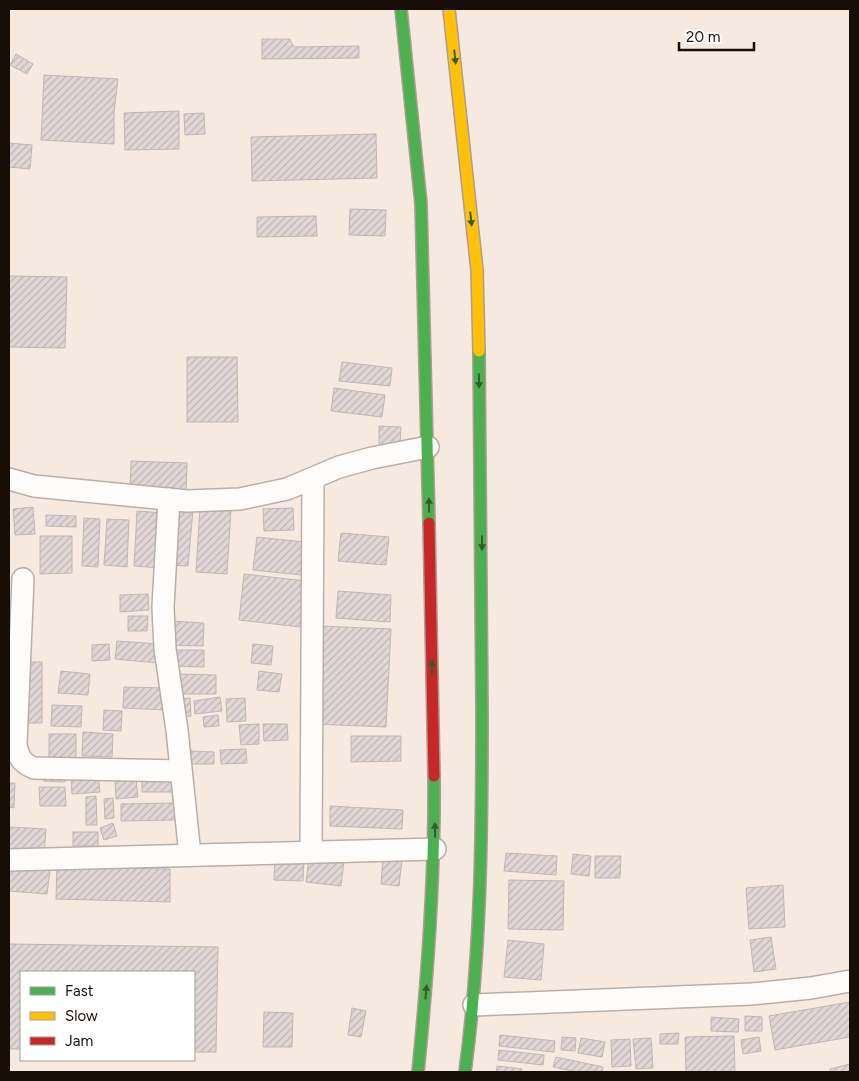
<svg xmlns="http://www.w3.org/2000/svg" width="859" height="1081" font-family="Figtree,sans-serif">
<defs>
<pattern id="building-hatch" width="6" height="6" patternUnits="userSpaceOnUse" patternTransform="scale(1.25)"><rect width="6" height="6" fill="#e1d6d6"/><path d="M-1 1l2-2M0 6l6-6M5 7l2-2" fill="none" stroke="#c0b6b6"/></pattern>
</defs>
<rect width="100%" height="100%" fill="#f6e9e0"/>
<g fill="url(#building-hatch)" stroke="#c1b6b6">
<polygon points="262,39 290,39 294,47 359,46 359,58 262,59"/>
<polygon points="16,54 33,64 27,74 10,65"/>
<polygon points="44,75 118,79 114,112 114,144 41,140"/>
<polygon points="179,111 179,149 125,150 124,113"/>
<polygon points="204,113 205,134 185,135 184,114"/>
<polygon points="376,134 377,178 252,181 251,137"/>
<polygon points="9,143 32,145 30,169 9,167"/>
<polygon points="350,209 386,210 385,236 349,235"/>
<polygon points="316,216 317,236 257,237 257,217"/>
<polygon points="9,276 67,277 65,348 9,347"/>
<polygon points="187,357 237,357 238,422 187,422"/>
<polygon points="342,362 392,368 390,386 339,381"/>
<polygon points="334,388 385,395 382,417 331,411"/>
<polygon points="379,426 401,427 400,445 379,444"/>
<polygon points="131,461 187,463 186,493 130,491"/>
<polygon points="33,507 35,534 15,535 13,509"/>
<polygon points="200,507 231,509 227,574 196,572"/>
<polygon points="293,508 294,530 264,531 263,509"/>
<polygon points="172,509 193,510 188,566 168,565"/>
<polygon points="137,511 164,513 160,568 134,566"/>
<polygon points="46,515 76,516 76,527 46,526"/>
<polygon points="84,518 100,519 98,567 82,566"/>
<polygon points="107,519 129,520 127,567 104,565"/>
<polygon points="341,533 389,537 386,565 338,561"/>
<polygon points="40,536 72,536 72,573 40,574"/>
<polygon points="257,537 304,542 301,575 253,570"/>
<polygon points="244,574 306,581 300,627 239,620"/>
<polygon points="338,591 391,595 390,622 336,618"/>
<polygon points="148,594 149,610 120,612 120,595"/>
<polygon points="128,616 148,616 147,631 128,631"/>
<polygon points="170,621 204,623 203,646 169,645"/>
<polygon points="319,626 391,629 386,727 314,724"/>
<polygon points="117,641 159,644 158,663 115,659"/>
<polygon points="109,644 110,660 92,661 92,645"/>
<polygon points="253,644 273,646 271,665 251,663"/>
<polygon points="171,650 204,650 204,667 170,666"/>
<polygon points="26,662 42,662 42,723 27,723"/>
<polygon points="61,671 90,674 88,695 58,693"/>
<polygon points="259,671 282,674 279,692 257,690"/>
<polygon points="178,674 216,675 216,694 178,694"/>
<polygon points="124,687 167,688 166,710 123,708"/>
<polygon points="220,697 222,711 195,714 194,701"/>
<polygon points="190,698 191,716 179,717 178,699"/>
<polygon points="245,698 246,721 227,722 226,699"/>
<polygon points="52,705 82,706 81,727 51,726"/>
<polygon points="104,710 122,711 121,731 103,730"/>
<polygon points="218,715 219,726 204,727 203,717"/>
<polygon points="259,724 259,744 241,745 239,725"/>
<polygon points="263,724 287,724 288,740 264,741"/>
<polygon points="83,732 113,734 112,757 82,756"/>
<rect x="49" y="734" width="27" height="32"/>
<polygon points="351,736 401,736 401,761 351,762"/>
<polygon points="246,749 247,763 221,764 220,750"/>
<polygon points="191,751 214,752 214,764 190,764"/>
<polygon points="44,772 65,773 65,782 44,781"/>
<polygon points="98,774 100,792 72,794 71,776"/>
<polygon points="142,775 174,776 173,792 142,792"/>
<polygon points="136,779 138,797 116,799 115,780"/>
<polygon points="9,783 15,783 14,808 9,807"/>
<polygon points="39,787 65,787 66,806 40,806"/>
<polygon points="96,796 97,825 86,825 86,797"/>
<polygon points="113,798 114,818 105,819 104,799"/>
<polygon points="174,803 175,820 121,821 121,804"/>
<polygon points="330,806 403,810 402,829 330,826"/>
<polygon points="113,823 117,836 104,840 100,828"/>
<polygon points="9,827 46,829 44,856 9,854"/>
<rect x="73" y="832" width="25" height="14"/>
<polygon points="506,853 557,856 556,875 504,871"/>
<polygon points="573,854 591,856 589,876 571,874"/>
<polygon points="595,856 621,856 620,878 595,878"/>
<polygon points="275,857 304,858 303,881 274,880"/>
<polygon points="309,857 344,861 341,886 306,882"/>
<polygon points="383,858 402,860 399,886 381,884"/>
<polygon points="9,866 50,870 47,894 9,891"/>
<polygon points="57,866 170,869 170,902 56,899"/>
<polygon points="509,880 564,881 563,930 508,929"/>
<polygon points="783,885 785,927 749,929 746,888"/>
<polygon points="771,937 776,969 754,972 750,940"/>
<polygon points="508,940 544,944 541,980 504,977"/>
<polygon points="9,944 218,947 216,1052 194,1052 194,972 21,972 21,1049 9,1049"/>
<polygon points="850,1002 850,1037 775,1050 769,1016"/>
<polygon points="352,1008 366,1011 361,1037 348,1035"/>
<polygon points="264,1012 293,1013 292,1047 263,1047"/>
<polygon points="745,1016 762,1017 762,1031 745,1031"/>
<polygon points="711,1017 739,1019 738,1032 711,1031"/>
<polygon points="679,1033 678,1044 660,1044 660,1034"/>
<polygon points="500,1035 555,1041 554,1052 499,1046"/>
<polygon points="734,1036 735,1072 686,1072 685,1037"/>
<polygon points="562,1037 576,1038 575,1051 561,1050"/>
<polygon points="759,1037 761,1051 743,1054 741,1040"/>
<polygon points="581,1038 605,1042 602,1057 578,1053"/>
<polygon points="651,1038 653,1068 636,1069 633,1039"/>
<polygon points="630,1039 631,1066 612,1067 611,1040"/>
<polygon points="499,1050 544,1055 543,1065 498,1060"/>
<polygon points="556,1057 603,1067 602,1072 577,1072 553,1067"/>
<polygon points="850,1064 850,1072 830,1072 830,1069"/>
<polygon points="497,1066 522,1069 521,1072 496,1072"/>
</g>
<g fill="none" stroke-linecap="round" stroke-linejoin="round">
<defs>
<g id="street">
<polyline points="9,479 34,486 187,501 240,499 287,489 339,467 372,458 428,447"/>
<polyline points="169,499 163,607 165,649 177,730 190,855"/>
<path d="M 23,579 L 16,744 C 18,756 21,763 34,768 L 181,771"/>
<polyline points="311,851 313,480"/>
<polyline points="9,860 435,849"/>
<polyline points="474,1005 752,994 811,988 850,981"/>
</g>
<g id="fast">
<polyline points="401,9 421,204 429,523"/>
<path d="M 418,1072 C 428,973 435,875 434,776"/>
<path d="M 465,1072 C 481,953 482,834 482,714 C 482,593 481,472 479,351"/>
</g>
<polyline id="slow" points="449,9 477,270 479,351"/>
<polyline id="jam" points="429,523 434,776"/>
</defs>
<use href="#street" stroke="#baafa7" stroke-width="24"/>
<use href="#fast" stroke="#b29b91" stroke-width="14"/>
<use href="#slow" stroke="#b29b91" stroke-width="14"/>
<use href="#jam" stroke="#b29b91" stroke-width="14"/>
<use href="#street" stroke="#fefcfa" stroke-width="21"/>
<use href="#fast" stroke="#4caf50" stroke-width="11"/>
<use href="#slow" stroke="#ffc107" stroke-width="11"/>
<use href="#jam" stroke="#c62828" stroke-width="11"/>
</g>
<defs><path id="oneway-solid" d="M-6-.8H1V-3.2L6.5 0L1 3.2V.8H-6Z" transform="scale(1.25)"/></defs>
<g fill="#325e2c">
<use href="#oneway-solid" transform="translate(455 57) rotate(84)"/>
<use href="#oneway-solid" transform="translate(471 219) rotate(84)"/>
<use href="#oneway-solid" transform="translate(479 381) rotate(89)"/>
<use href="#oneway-solid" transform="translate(429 505) rotate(-91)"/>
<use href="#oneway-solid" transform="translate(482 543) rotate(90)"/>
<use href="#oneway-solid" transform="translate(432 667) rotate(-91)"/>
<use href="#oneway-solid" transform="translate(435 830) rotate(-91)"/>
<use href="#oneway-solid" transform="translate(426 992) rotate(-85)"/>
</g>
<rect width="859" height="1081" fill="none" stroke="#170e08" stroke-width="20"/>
<rect x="20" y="971" width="175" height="90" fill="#ffffff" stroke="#a29f9c"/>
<rect x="30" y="987" width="25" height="8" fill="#4caf50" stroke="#a29f9c"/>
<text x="65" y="996" font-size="15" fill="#170e08">Fast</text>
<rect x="30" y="1012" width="25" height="8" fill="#ffc107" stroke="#a29f9c"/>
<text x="65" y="1021" font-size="15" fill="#170e08">Slow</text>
<rect x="30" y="1037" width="25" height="8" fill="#c62828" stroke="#a29f9c"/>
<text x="65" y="1046" font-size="15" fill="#170e08">Jam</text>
<path d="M679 42v8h75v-8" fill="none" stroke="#170e08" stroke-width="2.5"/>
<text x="686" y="42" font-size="15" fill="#170e08" stroke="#ffffff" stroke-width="4" paint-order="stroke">20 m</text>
</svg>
